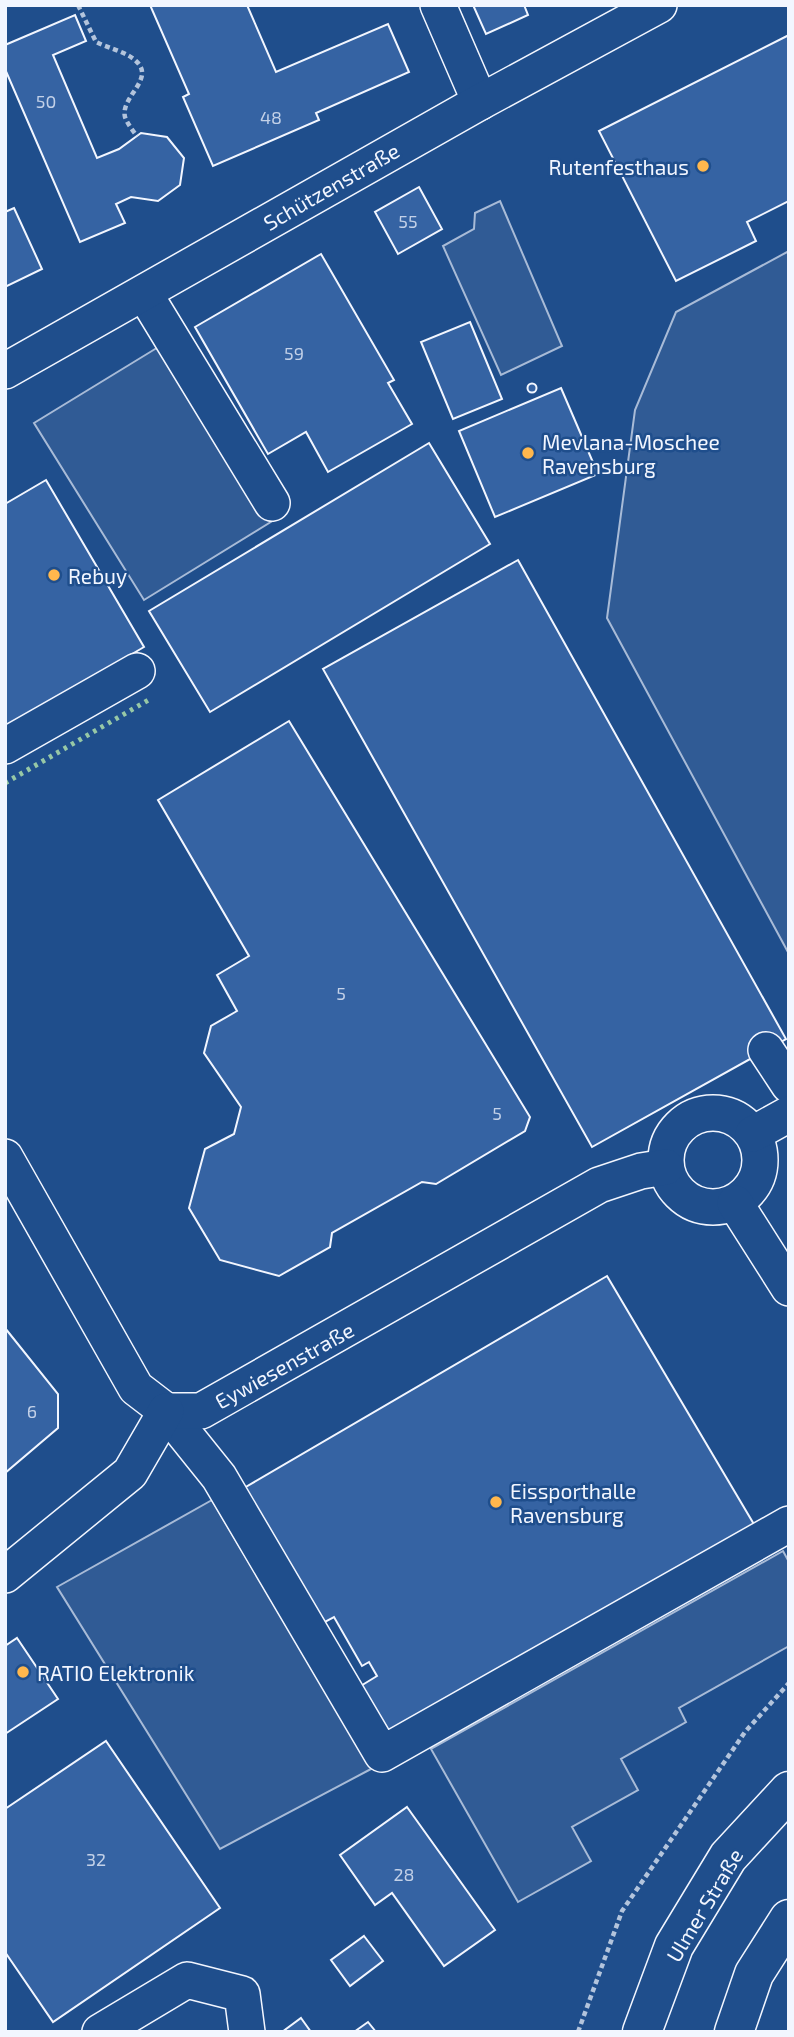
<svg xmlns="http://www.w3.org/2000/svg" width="794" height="2037" font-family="'Exo 2',sans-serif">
<rect width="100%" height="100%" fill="#1f4e8c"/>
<g fill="#305b95" stroke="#a8bbd7" stroke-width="2">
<polygon points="500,201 562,346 501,375 443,246 474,229 475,213"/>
<polygon points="789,251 789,954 607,618 635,410 676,312"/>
<polygon points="178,335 287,512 144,600 34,423"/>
<polygon points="212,1500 371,1769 220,1849 57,1587"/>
<polygon points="783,1551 789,1562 789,1646 679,1708 686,1722 621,1759 638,1790 572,1827 591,1861 518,1902 431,1749"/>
</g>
<g fill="#3563a3" stroke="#f2f6ff" stroke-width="2">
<polygon points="150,5 247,5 276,72 388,24 409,72 316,113 319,120 213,166 183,97 189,94"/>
<polygon points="473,5 524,5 528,15 486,34"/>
<polygon points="75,15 86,41 53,55 97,158 119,149 141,133 167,137 184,158 180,185 158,201 131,197 116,204 125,223 80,242 5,69 5,45"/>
<polygon points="789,35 789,201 747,222 756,241 676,281 599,131"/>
<polygon points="419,187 442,229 398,254 375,212"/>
<polygon points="14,208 42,269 5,287 5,212"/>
<polygon points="321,254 394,380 388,383 412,424 328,472 306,432 268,454 195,327"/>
<polygon points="470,322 502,399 453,419 421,342"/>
<circle cx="532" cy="388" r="4.5"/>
<polygon points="561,388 598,474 495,517 459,431"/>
<polygon points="429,443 490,544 210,712 149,611"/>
<polygon points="46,480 144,647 5,728 5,504"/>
<polygon points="518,560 786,1039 592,1147 323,669"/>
<polygon points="289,721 530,1117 525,1131 436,1184 422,1182 332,1233 330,1247 279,1276 220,1260 189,1208 205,1149 234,1134 241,1107 204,1053 211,1026 237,1011 217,975 249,956 158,800"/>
<polygon points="607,1276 755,1526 387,1735 359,1687 377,1676 369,1662 362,1666 334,1617 323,1623 244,1488"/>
<polygon points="5,1328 58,1394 58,1428 5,1473"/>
<polygon points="17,1638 58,1699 5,1734 5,1646"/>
<polygon points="106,1741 220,1908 53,2022 5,1952 5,1809"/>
<polygon points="407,1807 495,1930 444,1966 392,1893 375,1905 340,1855"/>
<polygon points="364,1936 383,1961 350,1986 331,1960"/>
<polygon points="301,2018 311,2032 282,2032"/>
<polygon points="368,2022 376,2032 354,2032"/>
</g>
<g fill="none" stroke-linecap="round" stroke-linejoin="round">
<defs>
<g id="minor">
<polyline points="438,5 480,102"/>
<polyline points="144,293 272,503"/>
<polyline points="5,371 480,102 659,5"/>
<polyline points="5,746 137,671"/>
<polyline points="766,1050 789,1085"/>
<circle cx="713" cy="1160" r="47"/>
<polyline points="753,1134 789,1114"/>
<polyline points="5,1157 136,1388 166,1411 219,1477 382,1754 789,1524"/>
<polyline points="735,1203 789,1288"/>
<polyline points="166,1411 201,1411 599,1185 641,1171 666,1167"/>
<polyline points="5,1575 130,1473 166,1411"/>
<polyline points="100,2032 187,1980 242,1994 247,2032"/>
</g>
<g id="major">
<polyline points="642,2032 674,1946 728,1857 789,1791"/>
<polyline points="734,2032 754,1974 789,1919"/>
</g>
</defs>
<use href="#minor" stroke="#f2f6ff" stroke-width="38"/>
<use href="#major" stroke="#f2f6ff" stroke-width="41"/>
<g stroke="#b3c4dc" stroke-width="4.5" stroke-dasharray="5 3.5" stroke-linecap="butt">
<path d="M 78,5 L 96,42 C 108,48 127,52 136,61 C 156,79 120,97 125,117 C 127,123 133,131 137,136"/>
<polyline points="578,2032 622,1911 745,1732 789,1683"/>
</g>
<use href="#minor" stroke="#1f4e8c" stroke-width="35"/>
<use href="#major" stroke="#1f4e8c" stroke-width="38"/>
<polyline stroke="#97c8a6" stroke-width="5" stroke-dasharray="3.5 5" stroke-linecap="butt" points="5,783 152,698"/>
</g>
<g fill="#ffb74d" stroke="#1f4e8c" stroke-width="2.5">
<circle cx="703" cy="166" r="7"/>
<circle cx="528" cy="453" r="7"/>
<circle cx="54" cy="575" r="7"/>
<circle cx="496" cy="1502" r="7"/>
<circle cx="23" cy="1672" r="7"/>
</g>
<g text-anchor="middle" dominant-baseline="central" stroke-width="5" stroke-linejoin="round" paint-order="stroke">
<g font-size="18" fill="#c3d1e8">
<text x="46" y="101">50</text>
<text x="271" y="117">48</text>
<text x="408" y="221">55</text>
<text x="294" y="353">59</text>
<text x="341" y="993">5</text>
<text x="497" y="1113">5</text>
<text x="32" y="1411">6</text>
<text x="96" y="1859">32</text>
<text x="404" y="1874">28</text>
</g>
<g font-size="21" fill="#f2f6ff" stroke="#1f4e8c" text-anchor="start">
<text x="689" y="166" text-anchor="end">Rutenfesthaus</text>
<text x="542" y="441">Mevlana-Moschee<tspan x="542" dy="24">Ravensburg</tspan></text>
<text x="68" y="575">Rebuy</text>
<text x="510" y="1490">Eissporthalle<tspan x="510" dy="24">Ravensburg</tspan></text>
<text x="37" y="1672">RATIO Elektronik</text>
</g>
<g font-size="21" fill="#f2f6ff" stroke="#1f4e8c">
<text transform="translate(331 186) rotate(-30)">Schützenstraße</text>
<text transform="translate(284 1365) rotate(-29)">Eywiesenstraße</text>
<text transform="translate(704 1905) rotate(-59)">Ulmer Straße</text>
</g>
</g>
<rect width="794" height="2037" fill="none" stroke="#f2f6ff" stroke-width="14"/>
</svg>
